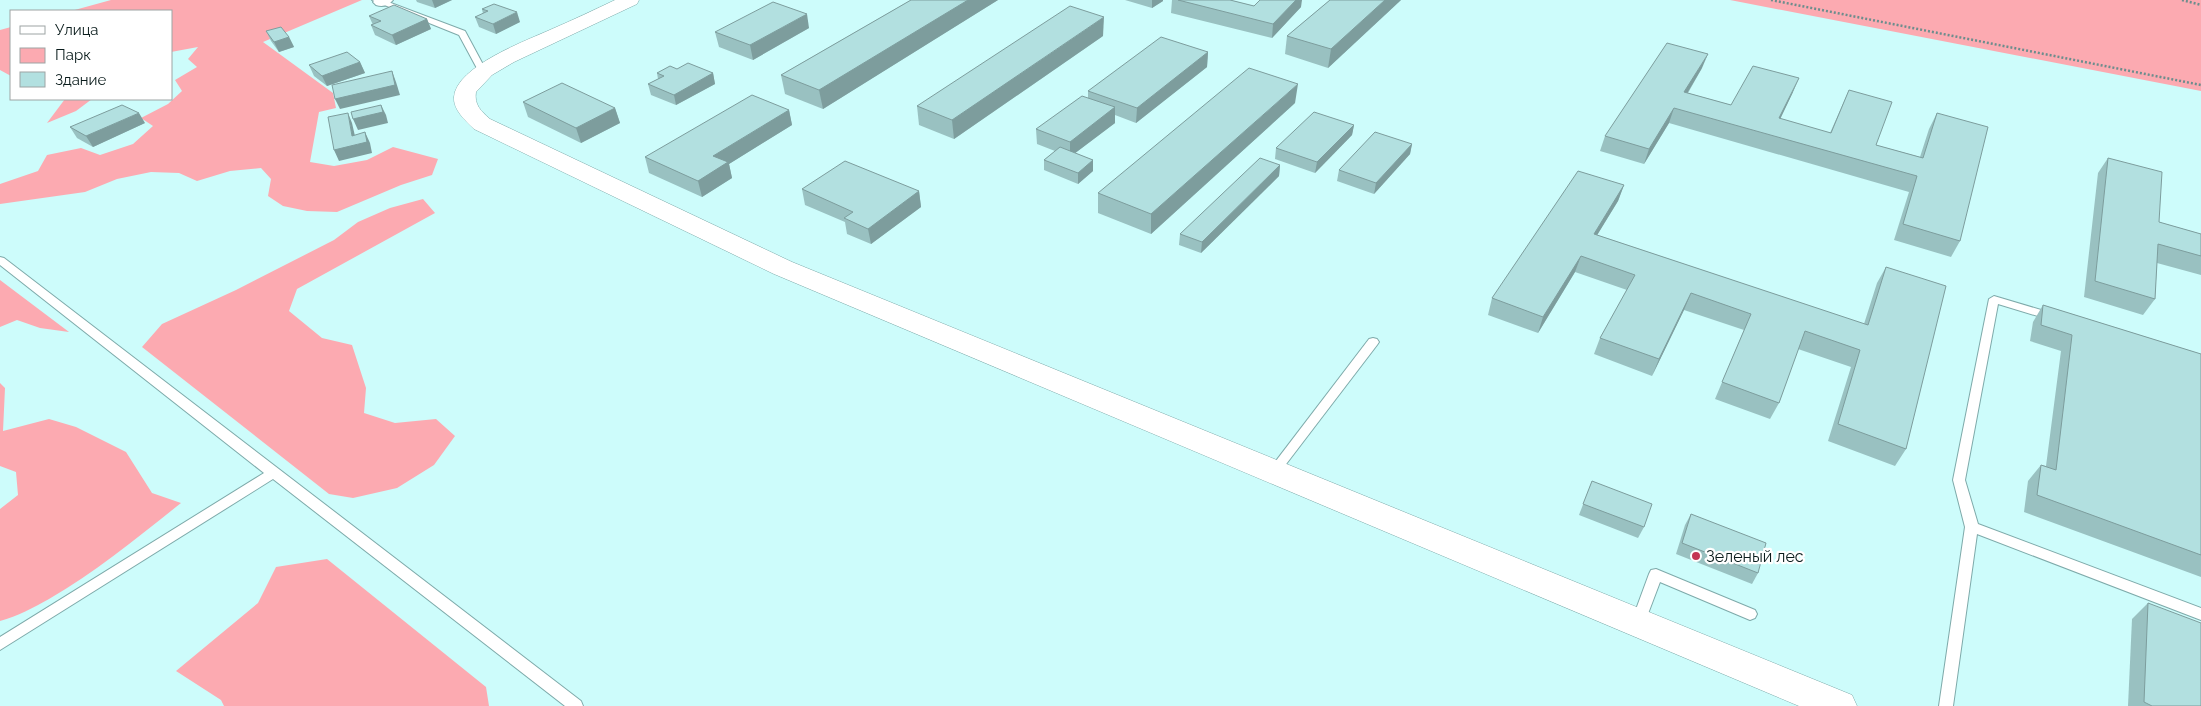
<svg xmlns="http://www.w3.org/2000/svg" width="2201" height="706" font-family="Raleway,sans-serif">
<rect width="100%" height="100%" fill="#cdfcfb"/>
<g fill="#fcaab1">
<polygon points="111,0 362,0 263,42 333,93 336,108 319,112 310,162 334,166 367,160 393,147 438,159 432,175 401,185 337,212 307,211 283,206 268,196 271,179 261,168 230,171 197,181 179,173 151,172 117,179 85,192 0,204 0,184 38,171 47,155 81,148 100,155 133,144 153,126 141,118 168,104 182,91 175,80 197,67 188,59 198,47 171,52 171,11 71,11"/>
<polygon points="1730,0 2201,0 2201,91"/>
<polygon points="11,27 11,76 0,70 0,30"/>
<polygon points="65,99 92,99 76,111 47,123"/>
<polygon points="423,199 435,213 297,289 289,311 322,338 352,345 366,388 364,413 395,423 436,419 455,436 434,465 397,488 353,498 329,494 142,347 162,324 236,290 334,240 358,222 390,208"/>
<polygon points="0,280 69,332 40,328 17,320 0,327"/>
<path d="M 0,383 L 5,388 L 3,431 L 49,419 L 76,427 L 126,452 L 152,493 L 181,503 C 138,537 96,572 49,599 C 33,608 18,616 0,621 L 0,509 L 18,495 L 16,472 L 0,466 Z"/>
<polygon points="327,559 486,687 489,706 224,706 221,700 176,671 258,603 276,567"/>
</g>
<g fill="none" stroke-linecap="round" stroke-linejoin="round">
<defs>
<g id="service">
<polygon points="372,0 383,0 465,31 487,72 483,75 480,74 459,35"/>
<polygon points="0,257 4,258 581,701 583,706 565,706 273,479 0,650 0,637 264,473 0,265"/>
<polygon points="1994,296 2058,315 2059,317 2054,321 1998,304 1965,480 1978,524 2201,608 2201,620 1977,534 1953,706 1939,706 1965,527 1953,480 1989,299"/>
<polygon points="1373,338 1377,339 1379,342 1377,345 1277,476 1269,476 1267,473 1269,470 1369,339"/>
<polygon points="1656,569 1755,610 1757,614 1755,618 1750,620 1660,582 1643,627 1638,629 1633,627 1631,623 1649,574 1651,570"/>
</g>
<path id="minor" d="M 375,0 L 393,0 C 388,6 382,7 376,5 L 373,2 Z"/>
<path id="secondary" d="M 615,0 L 639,0 L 637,4 L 514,62 L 492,75 L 476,92 C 474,105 481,111 490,119 L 792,262 L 1852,695 L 1857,706 L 1799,706 L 774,274 L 474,129 C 466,121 453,110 454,97 C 456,66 528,40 552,29 C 573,20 594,10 615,0 Z"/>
</defs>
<use href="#service" stroke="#7eaaaa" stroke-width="2"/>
<use href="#minor" stroke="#7eaaaa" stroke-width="2"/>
<use href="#secondary" stroke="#7eaaaa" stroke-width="1"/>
<g stroke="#6d8d8d" stroke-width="2.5" stroke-dasharray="2 2" stroke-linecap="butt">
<polyline points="1771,0 2201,85"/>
<polyline points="2182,0 2201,5"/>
</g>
<use href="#service" fill="#fff" fill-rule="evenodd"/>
<use href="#minor" fill="#fff" fill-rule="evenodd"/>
<use href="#secondary" fill="#fff" fill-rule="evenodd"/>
</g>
<g fill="#99c1c1">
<polygon points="416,0 452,0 435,8 417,2"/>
<polygon points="911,0 998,0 823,109 785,94 781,75"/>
<polygon points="1125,0 1163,0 1163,1 1152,8"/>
<polygon points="1172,0 1230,0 1254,6 1301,7 1272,38 1171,13"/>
<polygon points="1330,0 1401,0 1328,68 1285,54 1287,36"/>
<polygon points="482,9 520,22 496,34 479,27 475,17 483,14"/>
<polygon points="369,16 427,19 431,29 396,45 375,35 371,25 373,25"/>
<polygon points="809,28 753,60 719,47 715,32"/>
<polygon points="266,31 289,37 294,47 279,52 271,41"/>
<polygon points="1103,36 954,139 919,125 917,106"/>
<polygon points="1208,52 1207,67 1136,123 1115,115 1115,123 1075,153 1093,160 1093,171 1078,184 1044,170 1044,160 1055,151 1037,144 1036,129 1088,98 1088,91"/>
<polygon points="360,62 365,73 327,86 314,76 309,65"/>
<polygon points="1702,68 1688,93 1731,105 1793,92 1780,119 1830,133 1849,90 1876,145 1920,157 1929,129 1937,113 1960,241 1951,257 1894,240 1909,192 1669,123 1644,164 1600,151 1605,136"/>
<polygon points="677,69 713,73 715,84 676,105 651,95 648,84 658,79 657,73"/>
<polygon points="523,102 615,108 620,123 581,143 528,117"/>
<polygon points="1295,103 1151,234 1098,213 1098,193"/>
<polygon points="789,110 792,125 729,164 732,178 702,197 649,173 645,157"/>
<polygon points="145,123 93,147 77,138 70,127"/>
<polygon points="1354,125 1352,135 1315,173 1275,159 1276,148"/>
<polygon points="1412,144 1410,154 1374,194 1337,181 1339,170"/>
<polygon points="2108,158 2159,222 2201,234 2201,275 2157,263 2155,299 2143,315 2084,297 2098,173"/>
<polygon points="1280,165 1279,176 1201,253 1179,245 1180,234"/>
<polygon points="1624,185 1618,201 1597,235 1864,324 1877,283 1886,267 1906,449 1895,466 1828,441 1851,367 1798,349 1779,403 1770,419 1715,399 1744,330 1684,310 1652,376 1594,354 1600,338 1627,290 1575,272 1538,333 1488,315 1492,298"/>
<polygon points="802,189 919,191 921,207 871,244 847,234 845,222 805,205"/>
<polygon points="2043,305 2201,354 2201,577 2024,512 2028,481 2041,465 2046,466 2061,351 2030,341 2033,322"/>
<polygon points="1592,481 1644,527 1638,538 1579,515"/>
<polygon points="1691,514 1758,573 1752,584 1676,554 1685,525"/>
<polygon points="2148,603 2201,706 2128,706 2132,619"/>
</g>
<g fill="#7d9d9d">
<polygon points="432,0 452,0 435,8"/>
<polygon points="968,0 998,0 823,109 819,90"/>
<polygon points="1152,0 1163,0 1163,1 1152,8"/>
<polygon points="1296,0 1302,0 1301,7 1272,38 1273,24"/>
<polygon points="1385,0 1401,0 1328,68 1331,49"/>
<polygon points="517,12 520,22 496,34 493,24"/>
<polygon points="807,14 809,28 753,60 750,45"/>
<polygon points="1104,17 1103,36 954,139 952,120"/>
<polygon points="427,19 431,29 396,45 392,35"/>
<polygon points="289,37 294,47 279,52 274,42"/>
<polygon points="1208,52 1207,67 1136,123 1137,108"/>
<polygon points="1708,54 1702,68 1679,107 1684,92"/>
<polygon points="360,62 365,73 327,86 322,76"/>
<polygon points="392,71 396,82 400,95 340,109 335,99"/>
<polygon points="713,73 715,84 676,105 674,95"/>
<polygon points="1799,78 1793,92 1773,134 1779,118"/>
<polygon points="1298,84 1295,103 1151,234 1151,214"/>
<polygon points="381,105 386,115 388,123 358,130 353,119"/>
<polygon points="1115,107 1115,123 1070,157 1070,142"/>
<polygon points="615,108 620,123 581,143 576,128"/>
<polygon points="1674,108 1669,123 1644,164 1649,149"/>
<polygon points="789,110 792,125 729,164 732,178 702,197 698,181 713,156"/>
<polygon points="139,113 145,123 93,147 86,136"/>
<polygon points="348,113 352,123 357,145 365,132 370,143 372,153 339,161 334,150 352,136"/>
<polygon points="1354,125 1352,135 1315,173 1317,162"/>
<polygon points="1412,144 1410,154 1374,194 1376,183"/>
<polygon points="1093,160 1093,171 1078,184 1078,173"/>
<polygon points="1280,165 1279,176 1201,253 1202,242"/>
<polygon points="1624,185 1618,201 1588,250 1594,234"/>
<polygon points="919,191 921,207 871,244 868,229"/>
<polygon points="1581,256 1575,272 1538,333 1543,317"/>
<polygon points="1691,293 1684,310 1652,376 1659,359"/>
</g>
<g fill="#b2e0e0" stroke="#7d9d9d">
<polygon points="911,0 968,0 819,90 781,75"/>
<polygon points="1178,0 1230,0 1254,6 1260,0 1296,0 1273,24"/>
<polygon points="1330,0 1385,0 1331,49 1287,36"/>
<polygon points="773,2 807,14 750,45 715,32"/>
<polygon points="494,4 517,12 493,24 475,17 488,11 482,9"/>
<polygon points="394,5 427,19 392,35 371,25 381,21 369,16"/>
<polygon points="1070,6 1104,17 952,120 917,106"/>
<polygon points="281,27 289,37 274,42 266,31"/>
<polygon points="1161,37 1208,52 1137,108 1088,91"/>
<polygon points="1667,43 1708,54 1684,92 1731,105 1753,66 1799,78 1779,118 1831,133 1849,90 1892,102 1876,145 1923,158 1937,113 1988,127 1960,241 1903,224 1917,176 1674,108 1649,149 1605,136"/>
<polygon points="347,52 360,62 322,76 309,65"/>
<polygon points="688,63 713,73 674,95 648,84 664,76 657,73 670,66 677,69"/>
<polygon points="1249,68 1298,84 1151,214 1098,193"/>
<polygon points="392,71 395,85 335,99 332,85"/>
<polygon points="562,83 615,108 576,128 523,102"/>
<polygon points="752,95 789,110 713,156 728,162 698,181 645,157"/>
<polygon points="1082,96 1115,107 1070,142 1036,129"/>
<polygon points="122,105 139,113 86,136 70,127"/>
<polygon points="381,105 383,112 353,119 351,112"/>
<polygon points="1314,112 1354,125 1317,162 1276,148"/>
<polygon points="348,113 352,136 365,132 367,142 334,150 328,117"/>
<polygon points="1375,132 1412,144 1376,183 1339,170"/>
<polygon points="1060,147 1093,160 1078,173 1044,160"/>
<polygon points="1260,158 1280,165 1202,242 1180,234"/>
<polygon points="2108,158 2162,172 2159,222 2201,234 2201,256 2158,244 2155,299 2095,281"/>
<polygon points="845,161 919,191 868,229 844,218 853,212 802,189"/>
<polygon points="1578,171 1624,185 1594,234 1868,325 1886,267 1946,286 1906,449 1838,424 1860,350 1805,331 1779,403 1722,382 1751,314 1691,293 1659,359 1600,338 1635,275 1581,256 1543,317 1492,298"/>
<polygon points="2043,305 2201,354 2201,555 2037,495 2041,465 2056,470 2072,335 2041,325"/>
<polygon points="1592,481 1652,504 1644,527 1583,504"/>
<polygon points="1691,514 1766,543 1758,573 1682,543"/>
<polygon points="2148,603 2201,623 2201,706 2152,706 2144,702"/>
</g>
<circle fill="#c43453" stroke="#fff" stroke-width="2" cx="1696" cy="556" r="5"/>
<g text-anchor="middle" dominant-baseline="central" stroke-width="4.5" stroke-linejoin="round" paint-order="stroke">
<g font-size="16" fill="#0a1c1c" stroke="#fff" text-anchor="start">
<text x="1706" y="556">Зеленый лес</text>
</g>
</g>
<rect x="10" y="10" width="162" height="90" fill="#ffffff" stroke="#9da4a4"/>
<rect x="20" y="26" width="25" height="8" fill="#ffffff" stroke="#9da4a4"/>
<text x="55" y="35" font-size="15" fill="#0a1c1c">Улица</text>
<rect x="20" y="48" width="25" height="15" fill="#fcaab1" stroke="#9da4a4"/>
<text x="55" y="60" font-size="15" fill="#0a1c1c">Парк</text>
<rect x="20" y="72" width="25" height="15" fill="#b2e0e0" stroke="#9da4a4"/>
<text x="55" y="85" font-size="15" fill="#0a1c1c">Здание</text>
</svg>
